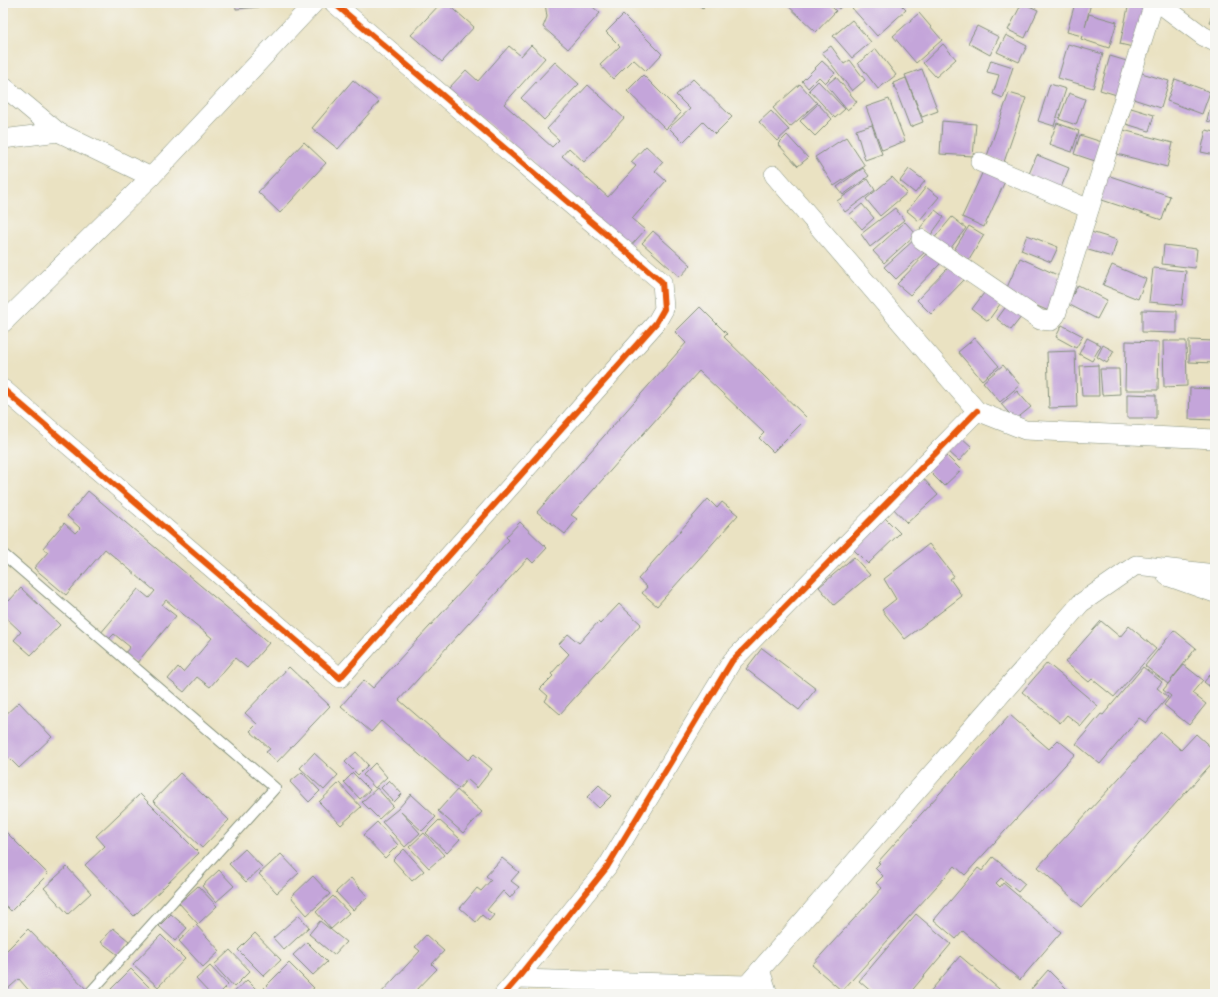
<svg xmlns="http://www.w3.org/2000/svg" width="1218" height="997" font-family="'IM FELL DW Pica',serif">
<rect width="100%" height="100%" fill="#f6f6f2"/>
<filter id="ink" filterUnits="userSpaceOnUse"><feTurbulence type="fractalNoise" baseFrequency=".025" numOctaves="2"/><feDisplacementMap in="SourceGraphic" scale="8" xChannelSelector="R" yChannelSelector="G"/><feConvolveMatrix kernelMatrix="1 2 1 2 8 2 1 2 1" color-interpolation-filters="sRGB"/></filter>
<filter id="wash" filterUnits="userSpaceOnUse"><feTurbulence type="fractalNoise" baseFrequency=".012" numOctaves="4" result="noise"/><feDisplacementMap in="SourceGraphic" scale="16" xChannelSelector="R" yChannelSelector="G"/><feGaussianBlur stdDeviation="0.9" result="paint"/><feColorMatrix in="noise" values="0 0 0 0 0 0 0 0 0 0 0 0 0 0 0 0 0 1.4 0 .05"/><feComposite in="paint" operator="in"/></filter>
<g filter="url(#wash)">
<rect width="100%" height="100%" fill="#eae2c2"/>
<g id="blocks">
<g fill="#c4a5da">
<polygon points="235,3 259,3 259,7 236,9"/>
<polygon points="441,3 447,3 474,27 442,62 411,35"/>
<polygon points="545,3 588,3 600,13 568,49 543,27 547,17"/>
<polygon points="697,3 709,3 703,9"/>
<polygon points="785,3 828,3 836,11 816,32"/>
<polygon points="832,3 844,3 839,9"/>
<polygon points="858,3 899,3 906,10 877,36 852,8"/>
<polygon points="1022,3 1038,10 1025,38 1008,30"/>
<polygon points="1075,3 1091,3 1085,27 1089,14 1117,22 1109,48 1081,39 1082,36 1067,32"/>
<polygon points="1129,3 1147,3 1137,48 1120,44"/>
<polygon points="1215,9 1215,25 1209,22"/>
<polygon points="919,13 942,40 916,63 893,36"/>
<polygon points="623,15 662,54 646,71 633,59 613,79 600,65 620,46 606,32"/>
<polygon points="852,20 871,42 852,58 833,36"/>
<polygon points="977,26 999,37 990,55 968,43"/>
<polygon points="1006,35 1027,46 1019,62 997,52"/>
<polygon points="943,44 956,59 936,77 923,63"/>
<polygon points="1068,44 1103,54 1093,88 1058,78"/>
<polygon points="531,45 545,58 504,104 552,147 559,140 547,129 588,85 624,118 584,162 569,148 562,156 608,197 636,166 631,162 646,146 663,162 655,171 666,181 632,219 645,230 628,249 449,88 466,70 478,81 509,46 521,56"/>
<polygon points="831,46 844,64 850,60 865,80 852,91 822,52"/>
<polygon points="876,49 896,75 878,89 858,63"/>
<polygon points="1110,56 1130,62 1120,96 1100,90"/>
<polygon points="991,60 1013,67 1003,98 993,94 999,75 987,72"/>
<polygon points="822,61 835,73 825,83 819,77 808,88 802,81"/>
<polygon points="555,62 579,84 544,120 521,98"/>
<polygon points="922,69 938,111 922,117 905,75"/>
<polygon points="1138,72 1169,81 1161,108 1130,98"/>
<polygon points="643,75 681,113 666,129 627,91"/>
<polygon points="836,77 857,102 847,110 826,85"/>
<polygon points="906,78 923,122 910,127 893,83"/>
<polygon points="693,79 732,117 715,134 703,122 683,142 669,128 690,109 676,95"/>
<polygon points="1175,79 1210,92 1202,114 1167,101"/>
<polygon points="353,80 379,102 338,149 312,128"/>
<polygon points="818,81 845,109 835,118 809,90"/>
<polygon points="800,84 817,103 790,127 773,108"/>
<polygon points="1050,84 1066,89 1054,126 1038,121"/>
<polygon points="1009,93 1026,98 1004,162 987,156"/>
<polygon points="1069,93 1085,99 1076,125 1059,119"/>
<polygon points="1212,96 1215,97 1215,123 1207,121"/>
<polygon points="889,99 905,141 882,150 866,107"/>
<polygon points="818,104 832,119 815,136 800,121"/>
<polygon points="1131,108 1154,115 1149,131 1126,124"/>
<polygon points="771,111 789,130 777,141 759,122"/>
<polygon points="942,121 976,124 973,156 940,154"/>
<polygon points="1057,123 1079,131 1072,152 1049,144"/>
<polygon points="872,125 882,154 865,160 856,130"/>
<polygon points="1123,130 1173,143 1167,167 1117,154"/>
<polygon points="1206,130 1215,132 1215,155 1201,152"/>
<polygon points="787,135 808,158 798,166 778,144"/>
<polygon points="1080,135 1108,144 1101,163 1074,154"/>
<polygon points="846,137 865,166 834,186 815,157"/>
<polygon points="304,142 326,163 280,213 258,192"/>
<polygon points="1037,155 1069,168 1058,195 1026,181"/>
<polygon points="985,167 1007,177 984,227 962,217"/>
<polygon points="863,168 869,176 843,195 837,187"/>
<polygon points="909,169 925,181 915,193 900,181"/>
<polygon points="1107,175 1170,196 1162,220 1099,199"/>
<polygon points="892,177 907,193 880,216 866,199"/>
<polygon points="868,179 875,190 845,212 837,201"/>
<polygon points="926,187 939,197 919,221 907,211"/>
<polygon points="862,204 874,218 862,229 849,215"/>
<polygon points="895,208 904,220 870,247 861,234"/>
<polygon points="935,210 944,217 930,236 920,228"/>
<polygon points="952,217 966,228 947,253 932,241"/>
<polygon points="905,222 916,234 884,263 873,251"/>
<polygon points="969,226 984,235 969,260 954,250"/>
<polygon points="653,231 691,265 680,277 642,243"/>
<polygon points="1091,232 1117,240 1112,257 1085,249"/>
<polygon points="1027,235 1058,247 1051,262 1021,250"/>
<polygon points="915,239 926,251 896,279 884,267"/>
<polygon points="1164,245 1197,249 1195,268 1162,264"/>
<polygon points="930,250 942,262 910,295 897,284"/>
<polygon points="1020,258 1066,279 1051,312 1005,292"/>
<polygon points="951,265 965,279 931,314 917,300"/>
<polygon points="1112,265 1146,279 1138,299 1103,285"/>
<polygon points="1153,268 1186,271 1182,305 1149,302"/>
<polygon points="1078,285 1107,300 1097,319 1068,304"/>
<polygon points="987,289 1003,300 988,321 972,309"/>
<polygon points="1010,301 1025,312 1011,330 997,319"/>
<polygon points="700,307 727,334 724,337 807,418 773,452 759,438 764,433 699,371 571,515 577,519 565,534 537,512 686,343 675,332"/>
<polygon points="1142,310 1177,311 1177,333 1142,332"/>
<polygon points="1062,325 1083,336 1076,348 1056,337"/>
<polygon points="975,338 999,366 982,380 958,352"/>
<polygon points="1087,338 1101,345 1092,361 1079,354"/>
<polygon points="1189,340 1215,341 1215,363 1189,362"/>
<polygon points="1126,341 1159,342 1158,390 1125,390"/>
<polygon points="1163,341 1186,341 1187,386 1164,387"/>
<polygon points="1103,345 1114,351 1107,363 1097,357"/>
<polygon points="1075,351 1077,407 1049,408 1047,352"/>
<polygon points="1003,365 1020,385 1000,402 983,382"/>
<polygon points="1098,365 1099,396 1082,396 1080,366"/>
<polygon points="1100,369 1119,369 1120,394 1102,395"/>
<polygon points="1190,388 1215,389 1215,420 1189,419"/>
<polygon points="1017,391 1031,407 1015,420 1001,404"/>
<polygon points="1127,394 1156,395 1156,418 1127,418"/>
<polygon points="961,437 972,447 959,461 948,451"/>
<polygon points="943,452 961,470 944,486 926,468"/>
<polygon points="922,477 938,495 907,523 890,505"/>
<polygon points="88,491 269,643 247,668 235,658 210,687 197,677 184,692 168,679 178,667 183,672 212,638 166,600 162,605 176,616 136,664 124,654 130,647 114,634 108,640 100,634 138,589 149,598 155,591 105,549 66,595 34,568 48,552 43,548 64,523 75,533 80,528 67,516"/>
<polygon points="708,499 717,508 722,502 738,515 657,606 642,593 647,587 638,579"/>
<polygon points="885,518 900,533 868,564 853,549"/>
<polygon points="520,522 547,548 533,563 528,558 399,700 468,760 474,754 492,769 477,788 467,779 459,789 381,721 371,732 341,706 364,680 373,688 509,540 506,537"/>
<polygon points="929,544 954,576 950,579 962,596 905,639 882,610 896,599 884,579"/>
<polygon points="854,557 870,575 834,605 819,587"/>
<polygon points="21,588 60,625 31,655 14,640 21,632 3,615 3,595 9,601"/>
<polygon points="619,604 641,624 560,714 545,701 548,696 540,689 553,676 551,674 569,654 559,644 568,634 579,643 598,622 600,624"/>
<polygon points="1101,621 1120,637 1129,626 1156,649 1114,697 1092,679 1089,682 1065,662"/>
<polygon points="1174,630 1196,648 1168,684 1145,666"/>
<polygon points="762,648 816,689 799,710 746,669"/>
<polygon points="1047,663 1098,706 1081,726 1067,715 1060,723 1022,692"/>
<polygon points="1184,665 1203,680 1192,693 1206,704 1189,725 1164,705 1171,696 1163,690"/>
<polygon points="289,667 330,706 277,762 266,752 270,749 250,731 257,724 245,713"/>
<polygon points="1143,667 1162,682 1157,688 1168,697 1146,723 1139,718 1100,764 1076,744 1101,714 1103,715"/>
<polygon points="1215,669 1215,691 1204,682"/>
<polygon points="19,702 52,737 19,768 8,757 3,762 3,717"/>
<polygon points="1010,715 1049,749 1058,740 1075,754 965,875 955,866 842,991 812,965 882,888 876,883 883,876 875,868 880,863 878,862"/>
<polygon points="1161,732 1181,750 1196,734 1215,751 1215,760 1082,907 1038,867"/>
<polygon points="356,752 368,765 358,775 345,762"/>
<polygon points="314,753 338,775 324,790 300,768"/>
<polygon points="375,763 387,777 375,788 363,775"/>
<polygon points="302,772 320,791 309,802 290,782"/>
<polygon points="180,773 229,820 202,848 153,801"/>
<polygon points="353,773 370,790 360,799 344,782"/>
<polygon points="389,780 402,794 394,802 381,788"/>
<polygon points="339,783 361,807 341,825 319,802"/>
<polygon points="599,785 611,796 599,808 587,797"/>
<polygon points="377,788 393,806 379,819 362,802"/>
<polygon points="457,790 482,812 463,833 438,811"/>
<polygon points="140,794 199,853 134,916 85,865 105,846 96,836"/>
<polygon points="411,794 436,817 422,831 401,812 420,833 405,847 382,822 398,809"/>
<polygon points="439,820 460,839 447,853 426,833"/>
<polygon points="377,822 398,845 385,858 363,835"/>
<polygon points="3,829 48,874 11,911 3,903"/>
<polygon points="424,833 444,855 429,868 409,847"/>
<polygon points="245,849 262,867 246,882 229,864"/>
<polygon points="404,849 424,871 412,881 393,860"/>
<polygon points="281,854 299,873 277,893 259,874"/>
<polygon points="993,857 1025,884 1018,892 1001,878 996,883 1000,887 1003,883 1061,932 1020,980 963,931 956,939 934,920 978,868 982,871"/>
<polygon points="502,858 519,872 511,881 519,887 510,898 503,891 487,910 494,915 489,921 482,915 476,922 460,908 477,888 481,891 491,880 486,876"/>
<polygon points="67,867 91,893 68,914 44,888"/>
<polygon points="219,870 234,886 216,902 202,886"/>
<polygon points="313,876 330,894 307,915 291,897"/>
<polygon points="351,878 368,897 353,910 336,892"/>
<polygon points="198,886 217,906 198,924 179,903"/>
<polygon points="333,896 349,913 331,929 316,912"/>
<polygon points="171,914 187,928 175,941 159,926"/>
<polygon points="916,914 951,944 909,994 874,994 859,981"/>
<polygon points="299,915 309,927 284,950 273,938"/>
<polygon points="320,921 346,942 334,955 309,934"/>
<polygon points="196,925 220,951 203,967 179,941"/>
<polygon points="113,928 129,941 118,955 101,942"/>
<polygon points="28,929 91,994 32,994 19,979 3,993 3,954"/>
<polygon points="255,933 281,960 264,976 238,950"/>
<polygon points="161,935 185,959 158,987 133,964"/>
<polygon points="426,935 444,951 432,964 437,969 413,994 380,994 420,951 415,947"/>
<polygon points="307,942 327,962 313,975 293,955"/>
<polygon points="230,950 250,971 234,987 214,965"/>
<polygon points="960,956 1005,994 928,994"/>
<polygon points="289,963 314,988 307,994 270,994 264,988"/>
<polygon points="210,966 228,985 219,994 210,994 196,979"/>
<polygon points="131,969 156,994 116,994 111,989"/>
<polygon points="1048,970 1072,994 1027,994"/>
<polygon points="247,980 261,994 232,994"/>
</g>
</g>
</g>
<g filter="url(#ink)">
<use href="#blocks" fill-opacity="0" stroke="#84907b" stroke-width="1"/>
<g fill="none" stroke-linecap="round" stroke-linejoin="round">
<defs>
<polyline id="lane" points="3,554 275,788 89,994"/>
<g id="street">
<polyline points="1159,3 1203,36 1215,42"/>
<polyline points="3,86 58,132 151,177"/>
<polyline points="3,139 58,132"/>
<polyline points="980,162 1089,209"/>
<polyline points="774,175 977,411 1025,430 1215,439"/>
<polyline points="921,239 1040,320 1051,321 1056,315 1154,3"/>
<polyline points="3,323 151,177 314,3"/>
<polyline points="3,389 340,678 656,323 664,309 662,282 334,3"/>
<polyline points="1167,576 1215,593"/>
<polyline points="760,970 768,994"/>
<polyline points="517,979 747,985"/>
<polyline points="504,994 517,979 607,867 732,661 977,411"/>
<polyline points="739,994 1081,603 1136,565 1215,574"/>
</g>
</defs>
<use href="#lane" stroke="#84907b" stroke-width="12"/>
<use href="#street" stroke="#84907b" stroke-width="20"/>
<use href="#lane" stroke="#fff" stroke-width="10"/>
<use href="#street" stroke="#fff" stroke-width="19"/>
<defs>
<g id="cycleway">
<polyline points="3,389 340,678 656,323 664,309 662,282 334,3"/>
<polyline points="504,994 517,979 607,867 732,661 977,411"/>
</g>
</defs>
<use href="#cycleway" stroke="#f6f6f2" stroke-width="8"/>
<use href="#cycleway" stroke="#e8590c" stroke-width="6"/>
</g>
</g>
<rect width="1218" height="997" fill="none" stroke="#f6f6f2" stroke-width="16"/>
</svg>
